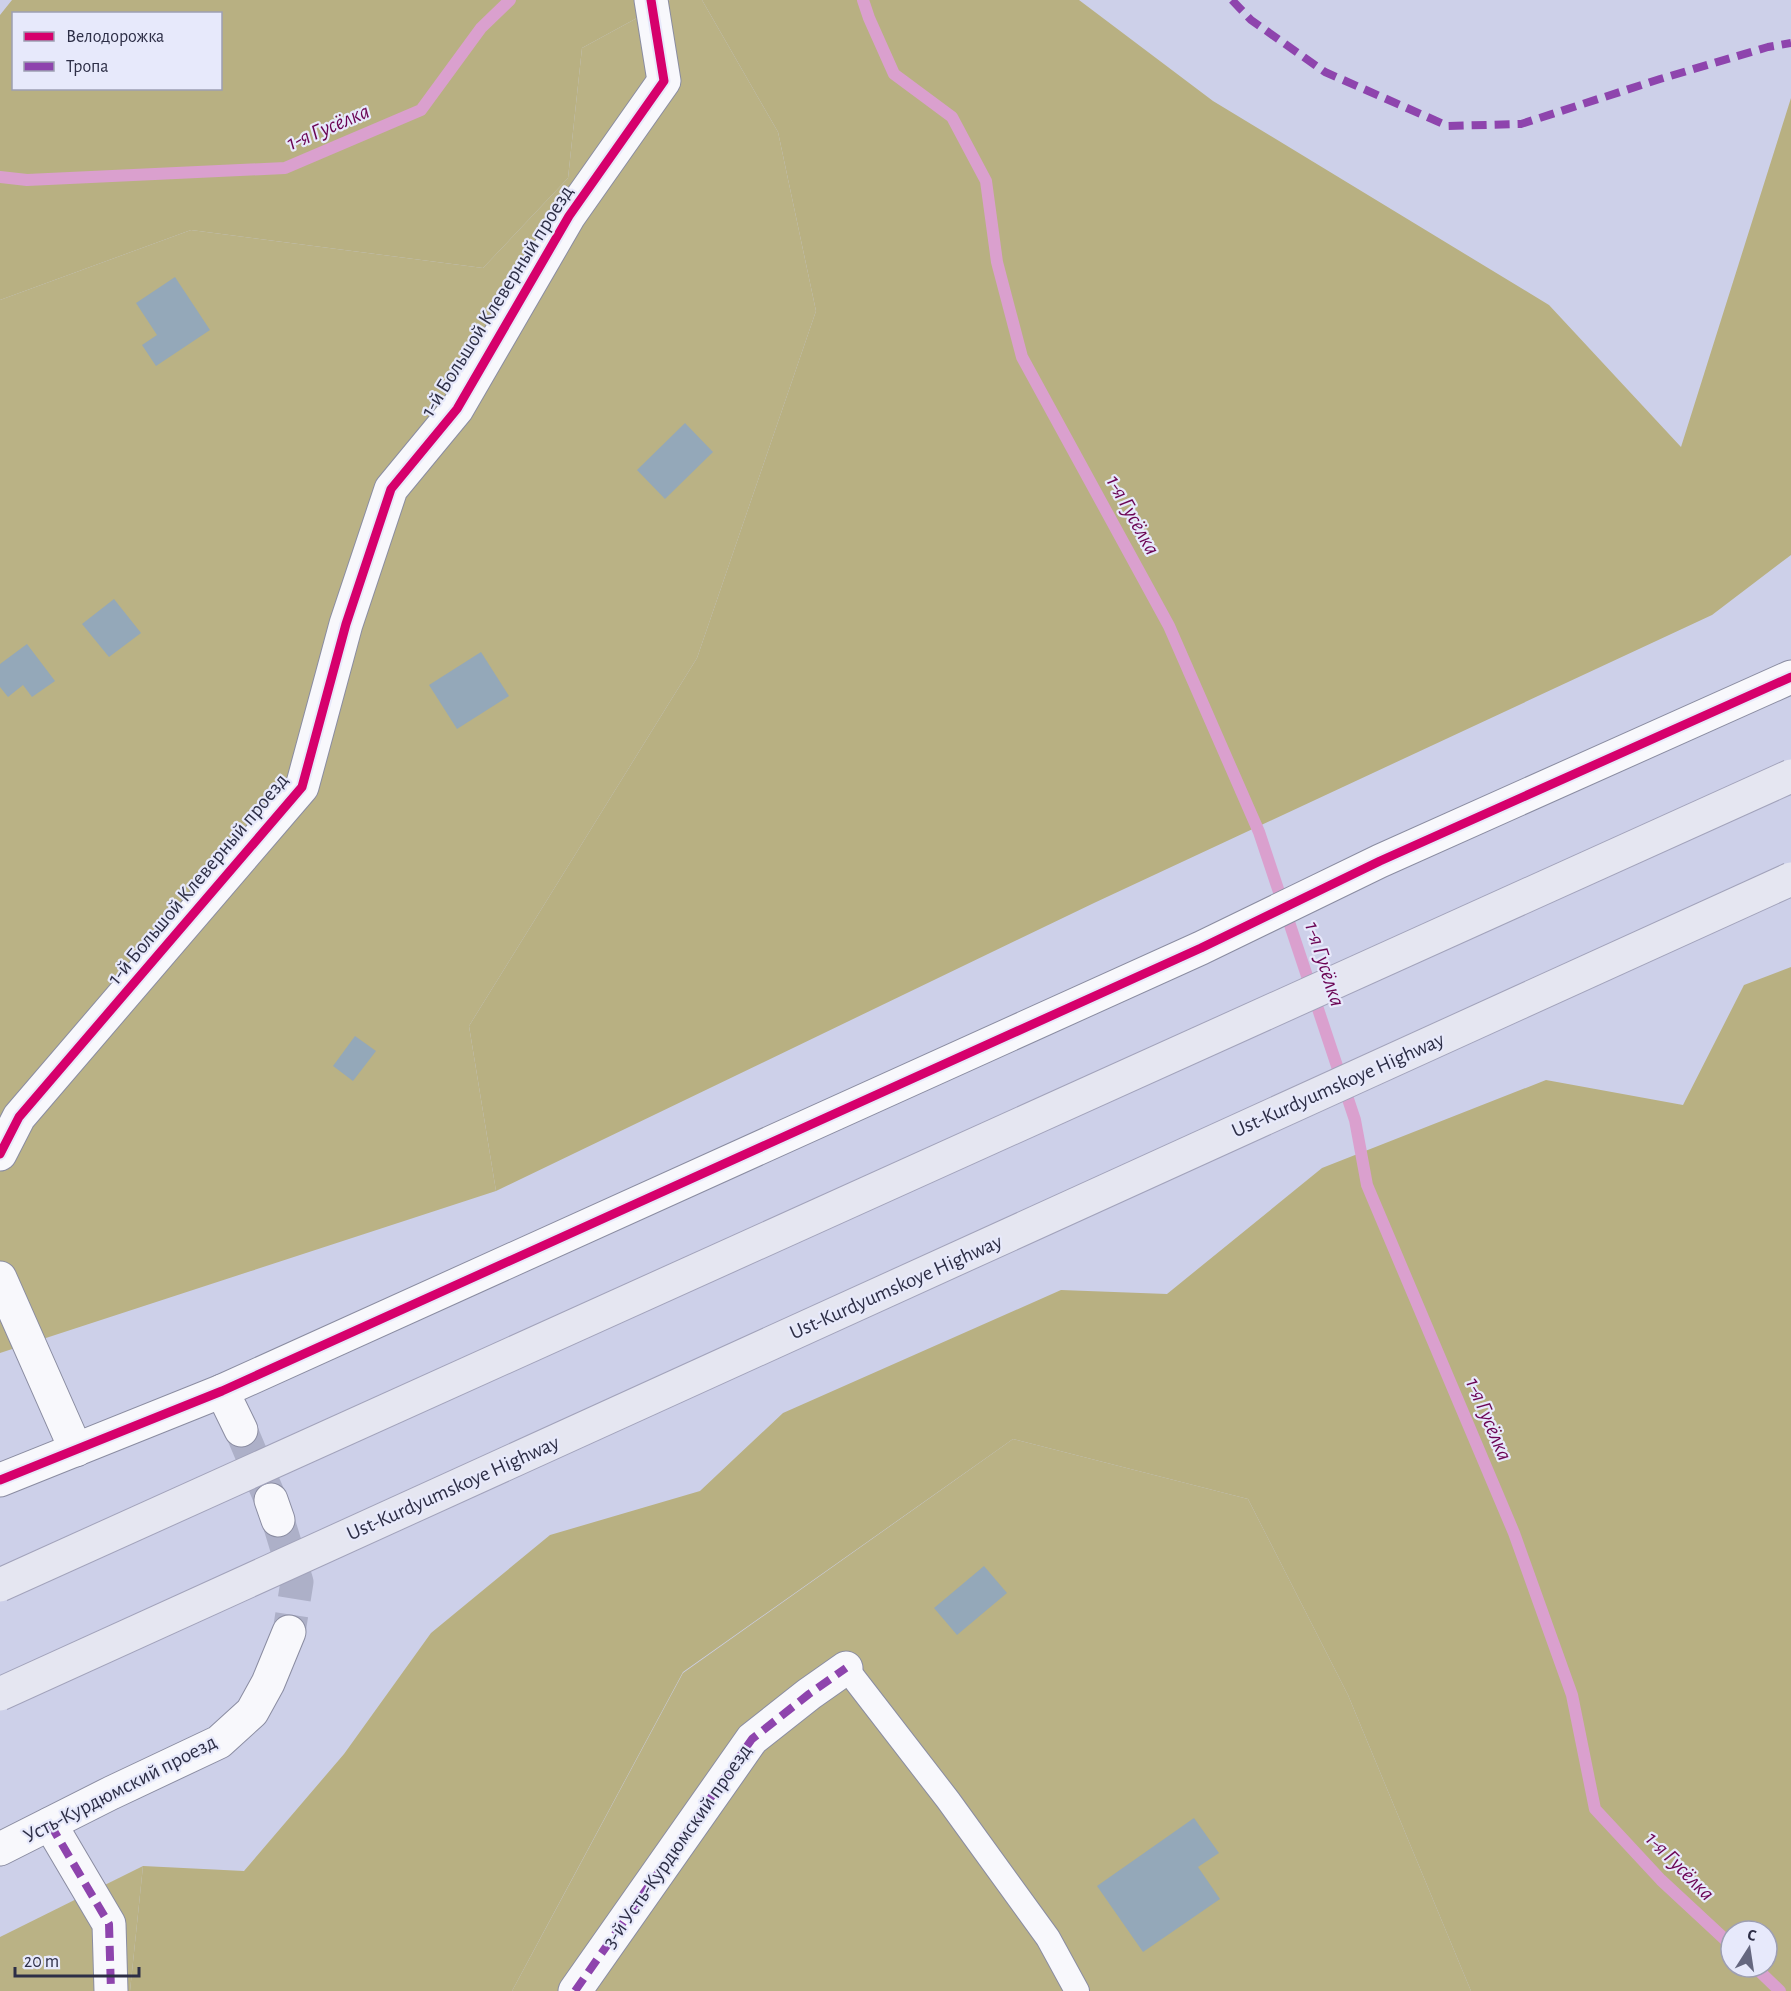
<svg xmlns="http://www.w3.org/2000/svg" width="1791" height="1991" font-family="'Alegreya Sans',sans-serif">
<rect width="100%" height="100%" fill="#cdd0e9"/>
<g fill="#bab285">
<polygon points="670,0 702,0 778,132 816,311 697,658 469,1026 496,1191 0,1353 0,300 191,230 483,268 568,178 582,48"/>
<polygon points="1013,1439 1248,1499 1348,1695 1471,1991 512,1991 683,1673"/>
<polygon points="143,1866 130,1991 0,1991 0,1937"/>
</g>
<g fill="#b8b082" fill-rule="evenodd">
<path d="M 12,0 L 670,0 L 582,48 L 568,178 L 483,268 L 191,230 L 0,300 L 0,15 ZM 14,14 L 220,14 L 220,88 L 14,88 Z"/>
<polygon points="702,0 1079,0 1213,101 1549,305 1681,447 1791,98 1791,555 1712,615 1094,903 496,1191 469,1026 697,658 816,311 778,132"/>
<path d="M 1791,967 L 1791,1991 L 1471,1991 L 1348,1695 L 1248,1499 L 1013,1439 L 683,1672 L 512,1991 L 130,1991 L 143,1866 L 244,1871 L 344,1754 L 431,1633 L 550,1535 L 700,1491 L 783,1413 L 1061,1290 L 1167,1294 L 1322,1168 L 1546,1080 L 1683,1105 L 1744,985 ZM 1731,1931 L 1767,1931 L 1767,1967 L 1731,1967 Z"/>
</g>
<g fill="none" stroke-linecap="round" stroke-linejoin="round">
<g stroke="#daa0ce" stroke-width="12">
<polyline points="863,0 869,18 894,74 952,117 986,181 997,262 1022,357 1169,626 1259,832 1355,1120 1367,1185 1514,1533 1572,1695 1595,1809 1661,1880 1731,1945"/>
<polyline points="0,177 27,180 285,168 421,110 481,28 510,0"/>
<polyline points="1755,1967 1780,1991"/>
</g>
</g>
<g fill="#94a8b9">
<polygon points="175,277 210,330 156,366 142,345 157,335 136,303"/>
<polygon points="685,423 713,452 665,499 637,470"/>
<polygon points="114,599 141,633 109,657 82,624"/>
<polygon points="27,644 55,681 32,697 23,685 8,697 0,687 0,664"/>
<polygon points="481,652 509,696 457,729 429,685"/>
<polygon points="355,1036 376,1051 353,1081 333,1066"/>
<polygon points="984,1566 1007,1593 957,1635 934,1608"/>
<polygon points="1194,1818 1219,1853 1198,1867 1220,1899 1143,1952 1097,1886"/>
</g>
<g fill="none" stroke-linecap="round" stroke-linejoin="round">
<g stroke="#adb0c8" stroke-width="33" stroke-dasharray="33 16" stroke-linecap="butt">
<polyline points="241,1430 269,1496"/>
<polyline points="278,1520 297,1582 289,1632"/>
</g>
<defs>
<polyline id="service" points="846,1668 948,1800 1048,1938 1077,1991"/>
<g id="minor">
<polyline points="0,1154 19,1117 302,787 346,624 391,489 457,409 569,216 664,81 651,0"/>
<polyline points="0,1278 76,1450"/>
<polyline points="50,1824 109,1924 111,1991"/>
<polyline points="575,1991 752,1739 809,1694 846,1668"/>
</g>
<g id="tertiary">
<polyline points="222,1391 241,1430"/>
<polyline points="0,1480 222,1391 1201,948 1380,861 1791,677"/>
<polyline points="271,1500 278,1520"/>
<polyline points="0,1849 111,1793 219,1742 252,1712 268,1683 289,1632"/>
</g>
</defs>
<use href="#service" stroke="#8a8ca1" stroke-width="26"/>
<use href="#minor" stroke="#8a8ca1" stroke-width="35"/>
<use href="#tertiary" stroke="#8a8ca1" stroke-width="35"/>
<use href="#service" stroke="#f8f8fc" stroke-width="24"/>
<use href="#minor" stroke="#f8f8fc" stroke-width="33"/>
<use href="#tertiary" stroke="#f8f8fc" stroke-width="33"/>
<defs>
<g id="primary-bridge">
<polyline points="0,1585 1791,776"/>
<polyline points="0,1694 1791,879"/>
</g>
</defs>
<use href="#primary-bridge" stroke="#a2a3bb" stroke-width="35" stroke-linecap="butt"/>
<use href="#primary-bridge" stroke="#e5e6f1" stroke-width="33"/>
<g stroke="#8e44ad" stroke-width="8" stroke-dasharray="15 8" stroke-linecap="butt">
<polyline points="1232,0 1251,20 1325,72 1448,126 1521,124 1660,79 1768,47 1791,43"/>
<polyline points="50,1824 109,1924 111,1991"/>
<polyline points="575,1991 752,1739 809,1694 846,1668"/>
</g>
<defs>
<g id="cycleway">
<polyline points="0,1154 19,1117 302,787 346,624 391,489 457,409 569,216 664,81 651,0"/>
<polyline points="0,1480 222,1391 1201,948 1380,861 1791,677"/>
</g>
</defs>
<use href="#cycleway" stroke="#e7e9fb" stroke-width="13"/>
<use href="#cycleway" stroke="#d6006c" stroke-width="9"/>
</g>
<g text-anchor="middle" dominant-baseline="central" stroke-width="4.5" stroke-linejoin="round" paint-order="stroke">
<g font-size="21" fill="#2d2e46" stroke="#e7e9fb">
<text transform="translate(497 301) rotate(-58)">1-й Большой Клеверный проезд</text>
<text transform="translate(198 879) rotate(-50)">1-й Большой Клеверный проезд</text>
<text transform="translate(1338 1085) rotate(-24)">Ust-Kurdyumskoye Highway</text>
<text transform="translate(896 1287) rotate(-24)">Ust-Kurdyumskoye Highway</text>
<text transform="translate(453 1488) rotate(-24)">Ust-Kurdyumskoye Highway</text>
<text transform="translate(120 1789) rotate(-27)">Усть-Курдюмский проезд</text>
<text transform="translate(677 1846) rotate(-55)">3-й Усть-Курдюмский проезд</text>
</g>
<g font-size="22" font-style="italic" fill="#6b0454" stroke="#e7e9fb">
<text transform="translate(328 127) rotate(-23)">1-я Гусёлка</text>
<text transform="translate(1133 515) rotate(61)">1-я Гусёлка</text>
<text transform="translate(1325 964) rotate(72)">1-я Гусёлка</text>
<text transform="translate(1489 1419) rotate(67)">1-я Гусёлка</text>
<text transform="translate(1680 1866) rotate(45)">1-я Гусёлка</text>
</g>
</g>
<rect x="12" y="12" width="210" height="78" fill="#e7e9fb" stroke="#9d9eb3" stroke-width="1.5"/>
<rect x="24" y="32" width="30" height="9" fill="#d6006c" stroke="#9d9eb3" stroke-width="1.5"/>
<text x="66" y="42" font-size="18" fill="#2d2e46">Велодорожка</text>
<rect x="24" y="62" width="30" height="9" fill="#8e44ad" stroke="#9d9eb3" stroke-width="1.5"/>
<text x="66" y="72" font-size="18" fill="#2d2e46">Тропа</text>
<g transform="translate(1749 1949) rotate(12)"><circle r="28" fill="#e7e9fb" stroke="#9d9eb3" stroke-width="1.5"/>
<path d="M0-4.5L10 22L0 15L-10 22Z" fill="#65677f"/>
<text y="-9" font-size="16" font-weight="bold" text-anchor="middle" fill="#2d2e46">С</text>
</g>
<path d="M15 1967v9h124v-9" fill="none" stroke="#2d2e46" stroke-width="3"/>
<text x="24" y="1967" font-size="18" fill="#2d2e46" stroke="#e7e9fb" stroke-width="4.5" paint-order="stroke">20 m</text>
</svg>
